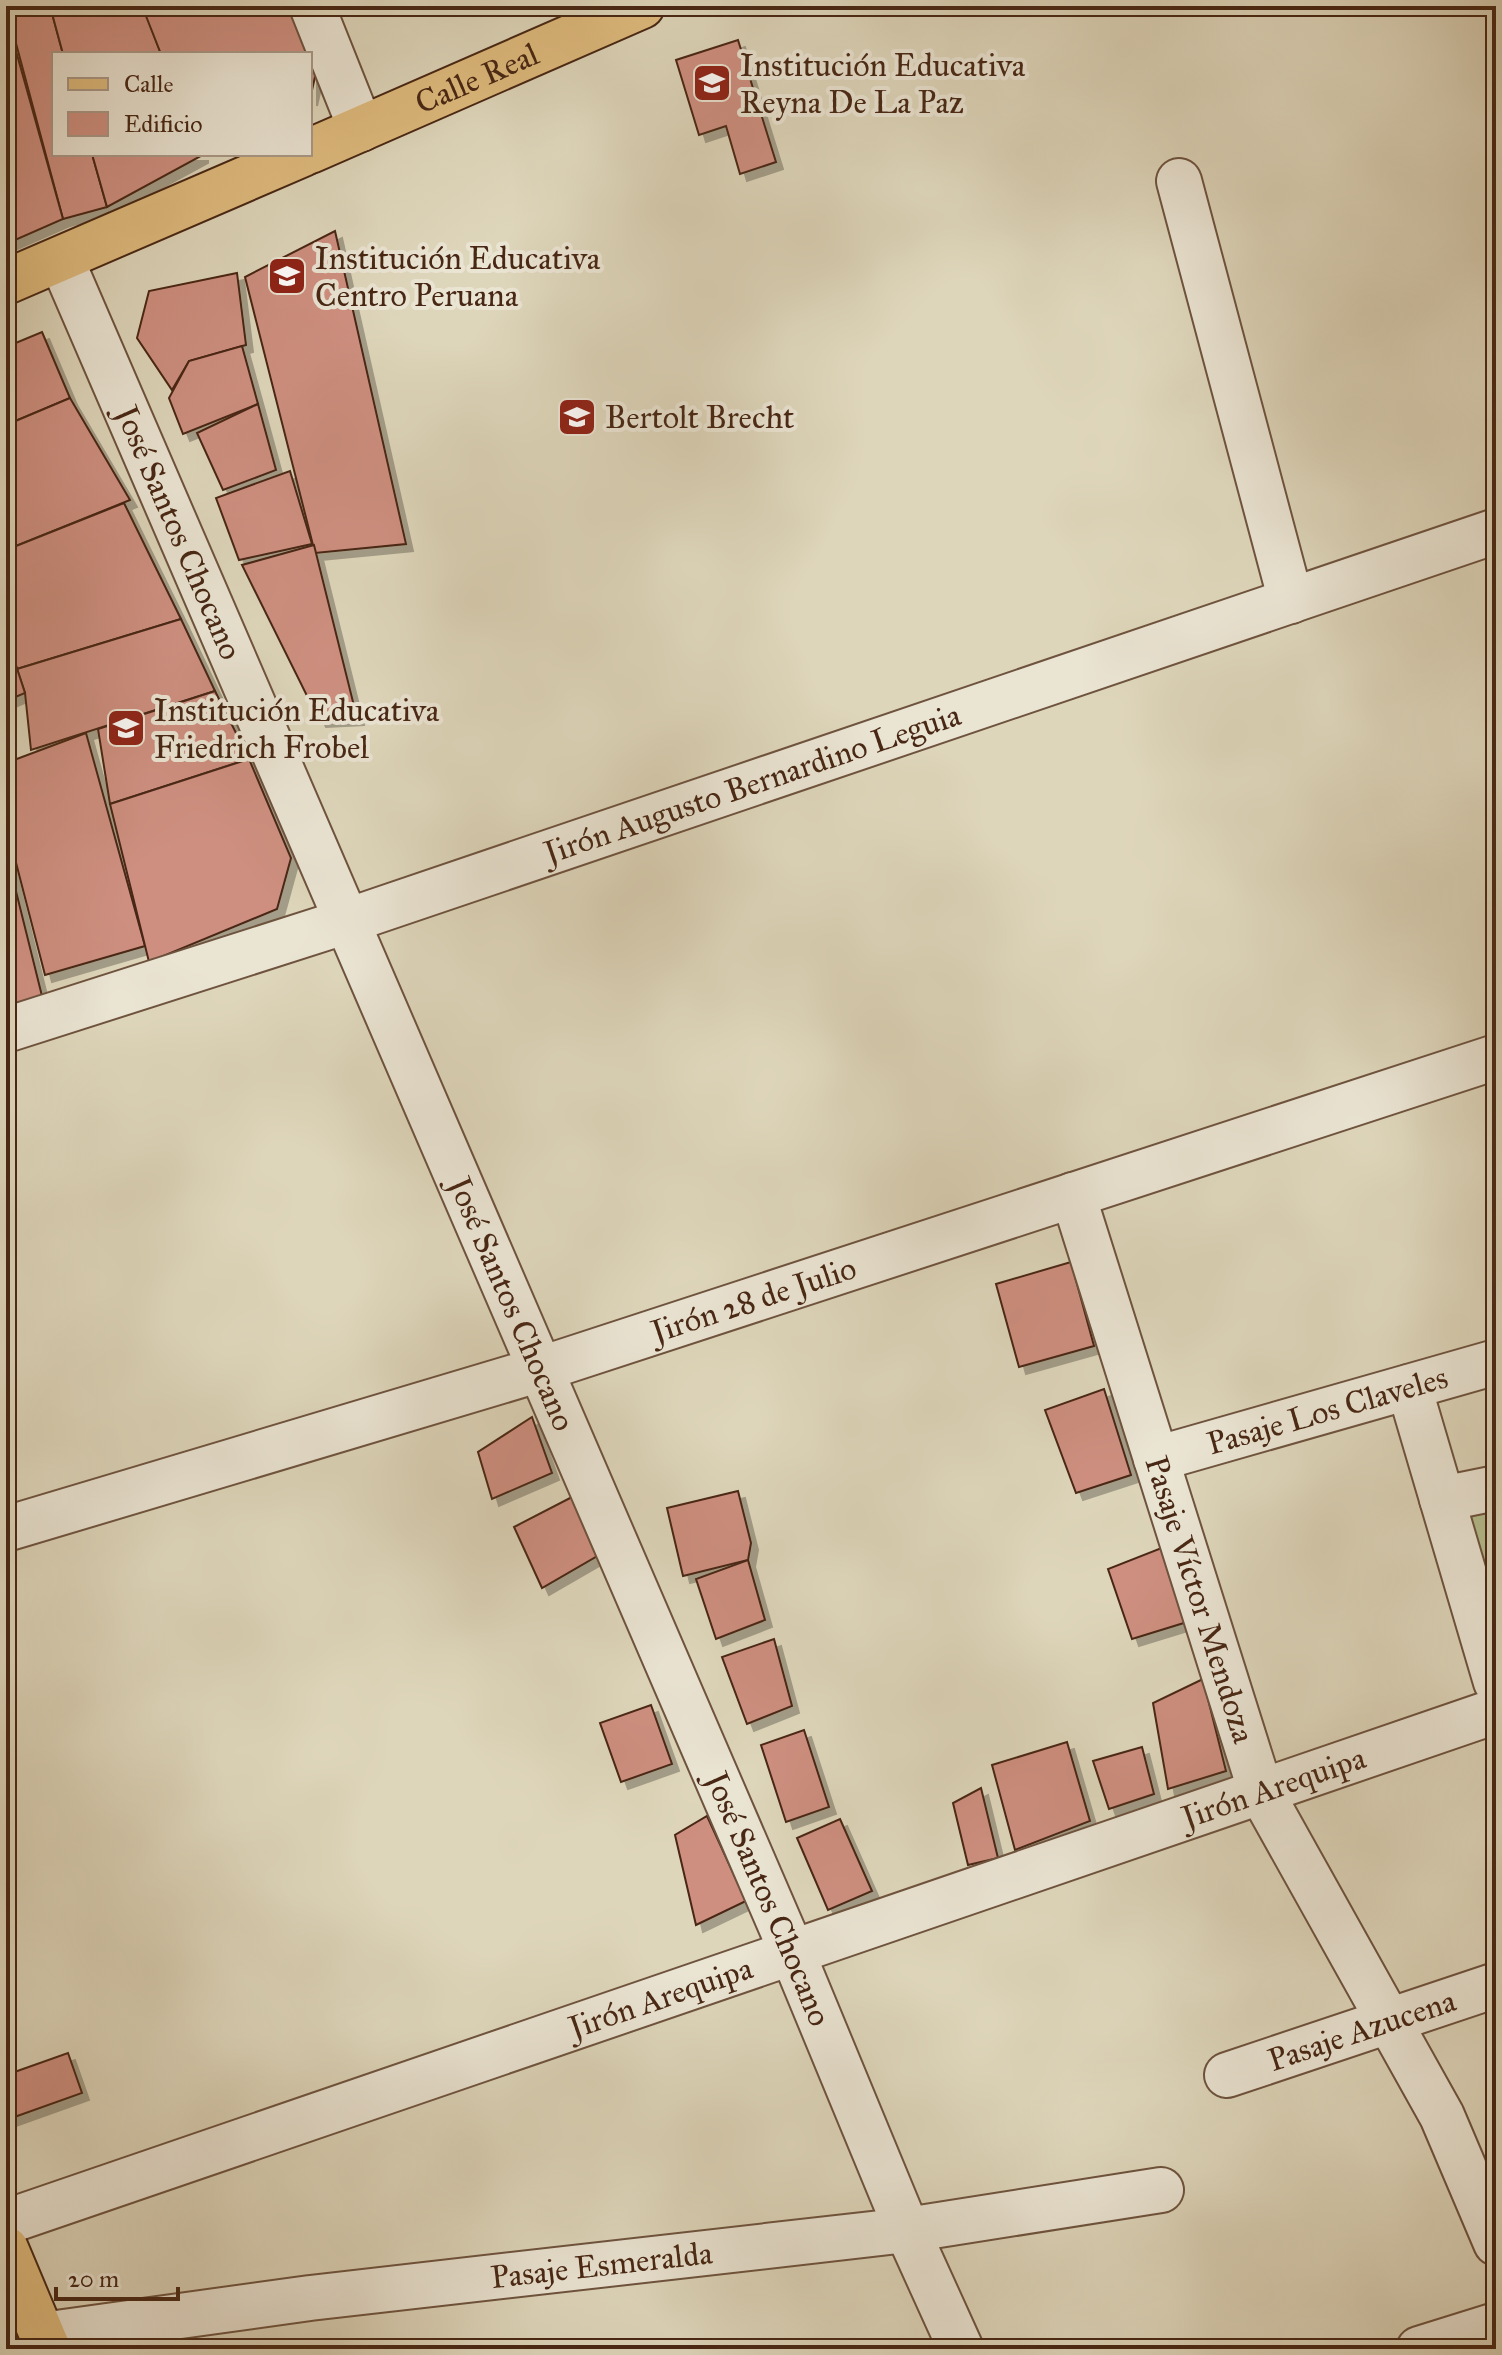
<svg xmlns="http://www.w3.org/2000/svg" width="1502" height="2355" font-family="'IM FELL Great Primer',serif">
<defs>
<filter id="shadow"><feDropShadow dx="7" dy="7" stdDeviation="0" flood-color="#0004"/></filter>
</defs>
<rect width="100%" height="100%" fill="#ded6bb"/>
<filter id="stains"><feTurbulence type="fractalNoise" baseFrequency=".0025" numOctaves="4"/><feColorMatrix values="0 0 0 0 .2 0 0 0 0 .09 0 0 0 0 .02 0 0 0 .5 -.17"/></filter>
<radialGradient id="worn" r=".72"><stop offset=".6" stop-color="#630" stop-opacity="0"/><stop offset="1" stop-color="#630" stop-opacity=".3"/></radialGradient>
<polygon fill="#b4bd8e" stroke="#7e7251" stroke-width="2" points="1496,1502 1496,1620 1460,1510"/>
<g fill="#ce8f80" stroke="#482714" stroke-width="2" filter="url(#shadow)">
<polygon points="6,6 50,6 63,54 54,54 54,154 92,154 107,207 63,219"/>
<polygon points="50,6 143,6 161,54 63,54"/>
<polygon points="168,6 291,6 317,68 310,99 310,54 161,54 146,16"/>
<polygon points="738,40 776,162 740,174 726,126 699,135 676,60"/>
<polygon points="16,51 63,219 6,244 6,53"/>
<polygon points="92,154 201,154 201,156 107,207"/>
<polygon points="335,231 406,544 315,553 245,277"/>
<polygon points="237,273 246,345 189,361 172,390 137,338 149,291"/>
<polygon points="42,332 70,398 6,425 6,347"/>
<polygon points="242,346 258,404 183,434 169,398 189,361"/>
<polygon points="70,398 130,500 6,550 6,425"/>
<polygon points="258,404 276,470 223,490 197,433"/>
<polygon points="290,471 312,544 239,560 216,498"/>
<polygon points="124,503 181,619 17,669 6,635 6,550"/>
<polygon points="314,545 357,718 319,720 242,565"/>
<polygon points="181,619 215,691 31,750 25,693 17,669"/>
<polygon points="6,635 25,693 6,701"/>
<polygon points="215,691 249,759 110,804 98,729"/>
<polygon points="86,733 145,946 45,975 6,824 6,763"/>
<polygon points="249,759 291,858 277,909 149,962 110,804"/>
<polygon points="6,851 42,996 6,1006"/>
<polygon points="1071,1262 1094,1346 1019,1367 996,1284"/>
<polygon points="1104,1389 1131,1475 1076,1493 1045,1410"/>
<polygon points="532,1417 552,1473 492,1499 478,1452"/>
<polygon points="738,1491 751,1543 748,1560 683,1576 667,1508"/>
<polygon points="574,1496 599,1555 542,1588 514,1527"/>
<polygon points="1164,1547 1187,1622 1132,1639 1108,1569"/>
<polygon points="748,1560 765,1620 716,1639 696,1579"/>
<polygon points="774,1639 792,1706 747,1724 722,1657"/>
<polygon points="1203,1679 1226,1771 1168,1789 1153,1703"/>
<polygon points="651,1705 672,1764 621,1782 600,1723"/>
<polygon points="804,1730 829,1807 786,1822 761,1745"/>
<polygon points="1067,1742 1090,1821 1015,1850 992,1765"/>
<polygon points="1142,1747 1154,1794 1109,1809 1093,1761"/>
<polygon points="981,1788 998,1858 968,1865 953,1803"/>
<polygon points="707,1816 746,1901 696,1925 675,1835"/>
<polygon points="840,1819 872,1891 828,1910 797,1838"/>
<polygon points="68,2053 82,2093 6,2120 6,2075"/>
<polygon points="182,2325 186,2349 100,2349"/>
</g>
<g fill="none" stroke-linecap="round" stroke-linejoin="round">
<defs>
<g id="minor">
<polyline points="312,6 361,129"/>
<polyline points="1179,181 1291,601"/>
<path id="s1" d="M 61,259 L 792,1952 L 907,2230 L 961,2349"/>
<path id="s2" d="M 6,1030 L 347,921 L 1496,531"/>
<path id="s3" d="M 1073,1195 L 1261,1792 L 1442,2116 L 1496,2243"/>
<polyline points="1409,1387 1496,1682"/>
<path id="s4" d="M 1156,1459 L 1496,1362"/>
<polyline points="1442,1499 1496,1488"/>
<path id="s5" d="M 6,1529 L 541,1369 L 1496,1057"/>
<path id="s6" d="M 1227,2075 L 1496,1985"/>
<path id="s7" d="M 6,2222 L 1496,1711"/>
<path id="s8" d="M 42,2335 L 310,2298 L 907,2230 L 1161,2190"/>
<polyline points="1419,2349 1496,2325"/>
</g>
<polyline id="major" points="6,2249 48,2349"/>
<g id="highway">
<path id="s9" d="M 310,151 L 642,6"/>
<polyline points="6,282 303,154"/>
</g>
</defs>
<use href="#minor" stroke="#6e533e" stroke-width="48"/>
<use href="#major" stroke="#482714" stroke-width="48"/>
<use href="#highway" stroke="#482714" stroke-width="48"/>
<use href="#minor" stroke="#eae4d3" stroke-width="44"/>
<use href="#major" stroke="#dfbb7e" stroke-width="44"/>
<use href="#highway" stroke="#dfbb7e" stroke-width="44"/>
</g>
<defs>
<symbol id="school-square" viewBox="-11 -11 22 22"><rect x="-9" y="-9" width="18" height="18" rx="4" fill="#8f2418" stroke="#eae4d3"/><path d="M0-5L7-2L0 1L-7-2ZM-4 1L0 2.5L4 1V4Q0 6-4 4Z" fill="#fff"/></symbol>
</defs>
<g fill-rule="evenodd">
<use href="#school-square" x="690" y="61" width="44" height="44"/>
<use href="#school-square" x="265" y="254" width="44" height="44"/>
<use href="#school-square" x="555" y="395" width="44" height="44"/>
<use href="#school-square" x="104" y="706" width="44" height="44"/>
</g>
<g text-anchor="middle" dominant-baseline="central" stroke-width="8" stroke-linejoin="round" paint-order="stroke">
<g font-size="32" fill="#482714" stroke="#eae4d3" text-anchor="start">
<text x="740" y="65">Institución Educativa<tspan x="740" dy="37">Reyna De La Paz</tspan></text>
<text x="315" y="258">Institución Educativa<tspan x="315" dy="37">Centro Peruana</tspan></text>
<text x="605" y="417">Bertolt Brecht</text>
<text x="154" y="710">Institución Educativa<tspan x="154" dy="37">Friedrich Frobel</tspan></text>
</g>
<g font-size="32" fill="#482714" stroke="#eae4d3">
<text stroke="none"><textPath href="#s9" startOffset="182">Calle Real</textPath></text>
<text stroke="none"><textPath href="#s1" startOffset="298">José Santos Chocano</textPath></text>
<text stroke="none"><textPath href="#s2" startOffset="786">Jirón Augusto Bernardino Leguia</textPath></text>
<text stroke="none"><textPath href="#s5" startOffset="782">Jirón 28 de Julio</textPath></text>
<text stroke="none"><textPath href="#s1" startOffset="1138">José Santos Chocano</textPath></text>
<text stroke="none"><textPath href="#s4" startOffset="178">Pasaje Los Claveles</textPath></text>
<text stroke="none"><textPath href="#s3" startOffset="424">Pasaje Víctor Mendoza</textPath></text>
<text stroke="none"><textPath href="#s7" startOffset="1340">Jirón Arequipa</textPath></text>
<text stroke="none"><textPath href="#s1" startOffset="1786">José Santos Chocano</textPath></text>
<text stroke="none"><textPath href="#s7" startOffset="692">Jirón Arequipa</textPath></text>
<text stroke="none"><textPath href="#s6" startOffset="142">Pasaje Azucena</textPath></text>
<text stroke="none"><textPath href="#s8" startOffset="564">Pasaje Esmeralda</textPath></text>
</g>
</g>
<rect width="1502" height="2355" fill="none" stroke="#ded6bb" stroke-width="32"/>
<rect x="8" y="8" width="1486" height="2339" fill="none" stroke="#482714" stroke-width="4"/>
<rect x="16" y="16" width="1470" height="2323" fill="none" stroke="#482714" stroke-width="2"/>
<rect x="52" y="52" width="260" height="104" fill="#eae4d3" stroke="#a99887" stroke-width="2"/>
<rect x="68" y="78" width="40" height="12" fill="#dfbb7e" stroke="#a99887" stroke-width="2"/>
<text x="124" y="92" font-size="24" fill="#482714">Calle</text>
<rect x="68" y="112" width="40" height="24" fill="#ce8f80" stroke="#a99887" stroke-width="2"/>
<text x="124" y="132" font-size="24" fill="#482714">Edificio</text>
<path d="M56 2287v12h122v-12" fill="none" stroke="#482714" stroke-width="4"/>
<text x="68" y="2287" font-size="24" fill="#482714" stroke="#eae4d3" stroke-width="6" paint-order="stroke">20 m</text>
<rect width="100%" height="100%" filter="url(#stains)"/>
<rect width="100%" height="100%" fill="url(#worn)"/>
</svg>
